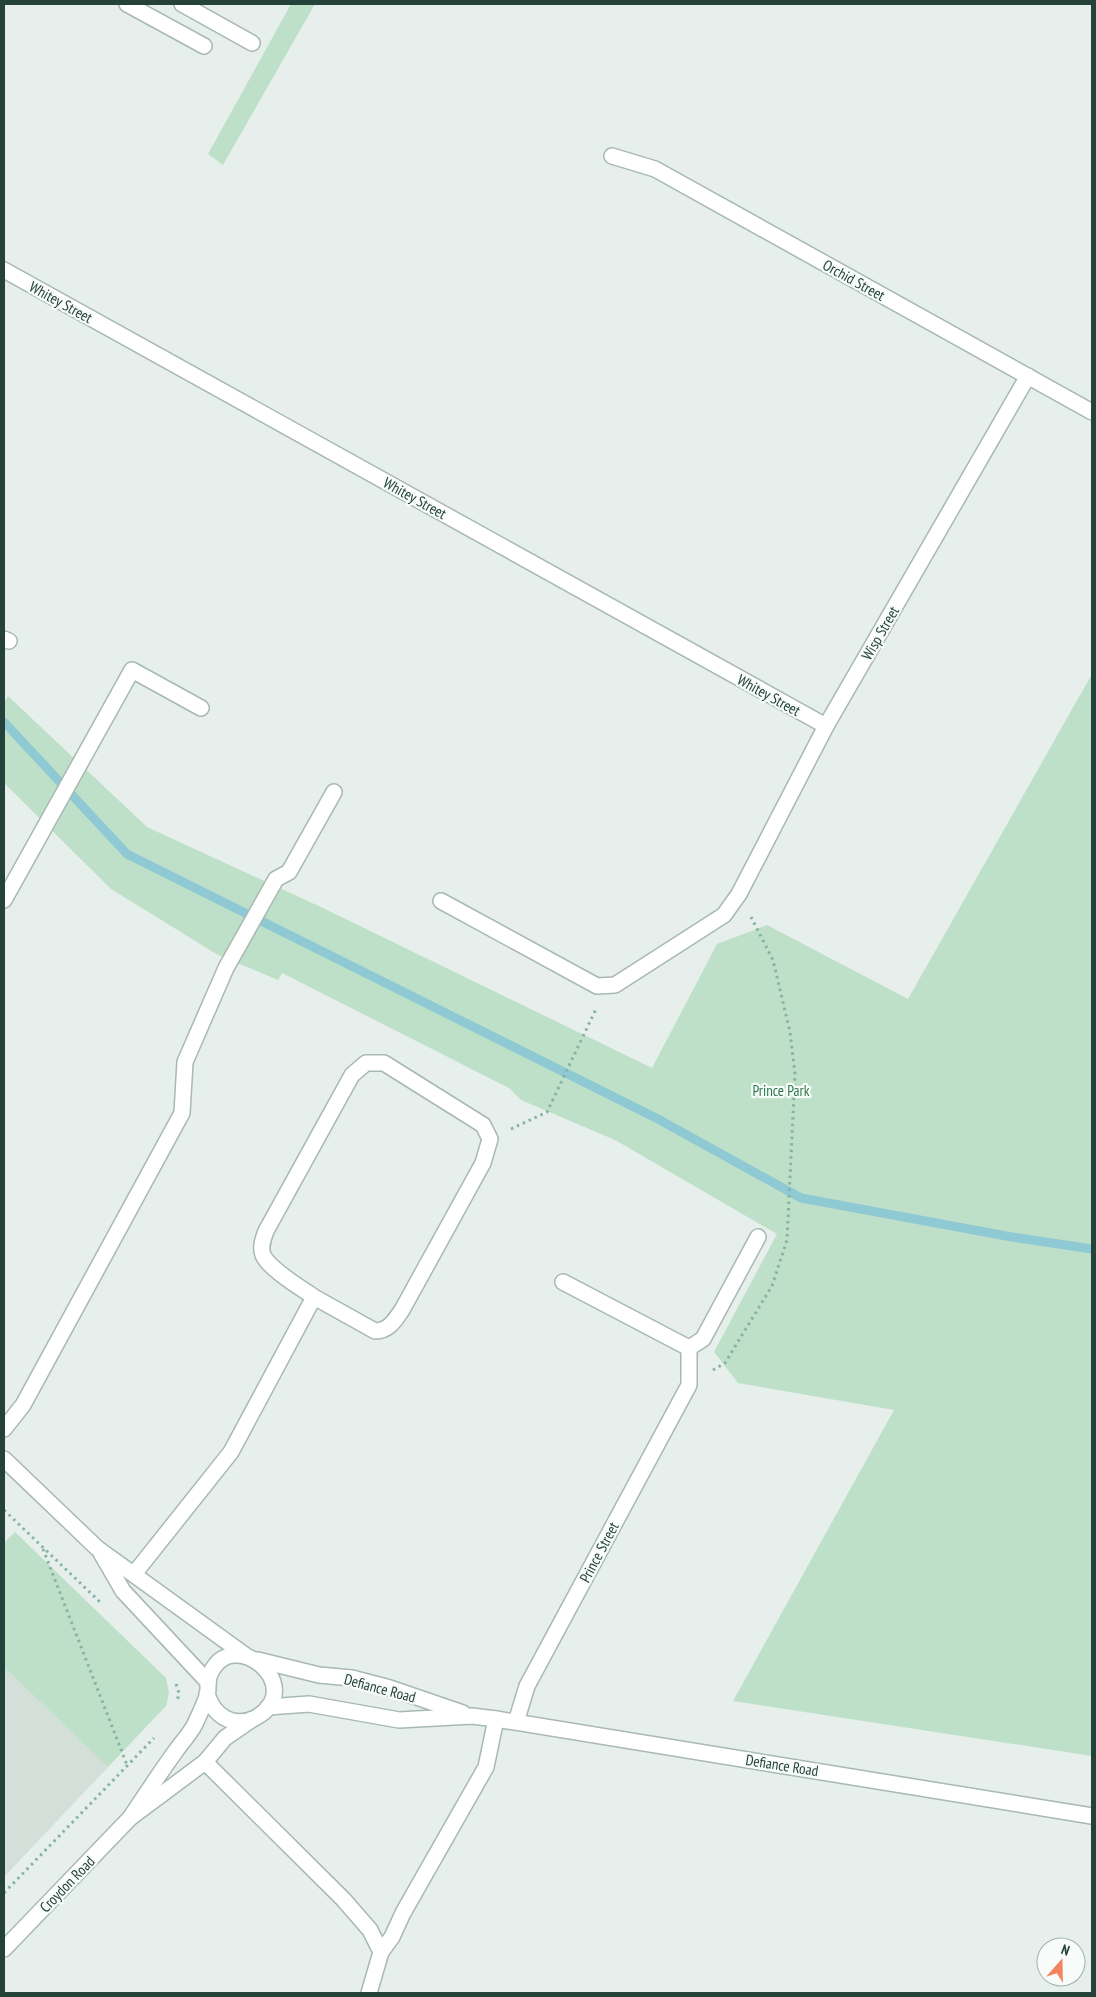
<svg xmlns="http://www.w3.org/2000/svg" width="1096" height="1997" font-family="'PT Sans Narrow',sans-serif">
<rect width="100%" height="100%" fill="#e6efeb"/>
<polygon fill="#d4dfda" points="4,1667 108,1767 4,1877"/>
<g fill="#bfe0c8">
<polygon points="291,4 315,4 223,165 208,154"/>
<polygon points="1092,674 1092,1756 733,1701 894,1410 738,1383 714,1352 777,1234 615,1140 521,1100 509,1088 282,973 278,980 218,955 111,889 4,783 4,703 8,696 147,827 323,908 652,1068 717,944 767,925 908,999"/>
<polygon points="15,1532 166,1678 169,1693 166,1706 108,1767 4,1667 4,1543"/>
</g>
<g fill="none" stroke-linecap="round" stroke-linejoin="round">
<polyline stroke="#8ec9d4" stroke-width="9" points="4,722 127,854 658,1119 801,1198 1012,1237 1092,1249"/>
<defs>
<g id="minor">
<polyline points="127,4 204,46"/>
<polyline points="182,4 252,43"/>
<polyline points="612,156 655,169 1092,412"/>
<polyline points="4,270 826,726"/>
<polyline points="4,639 9,641"/>
<polyline points="4,900 132,670 201,708"/>
<polyline points="441,901 597,986 615,985 724,915 739,894 826,726 1028,376"/>
<polyline points="689,1348 703,1339 758,1237"/>
<polyline points="4,1429 23,1405 182,1113 185,1062 226,968 276,879 289,872 334,792"/>
<polyline points="4,1459 97,1548 245,1655"/>
<polyline points="101,1553 123,1591 208,1682"/>
<path d="M 134,1574 L 231,1452 L 314,1297 L 375,1331 C 389,1331 395,1320 402,1310 L 483,1163 L 490,1139 L 483,1125 L 384,1063 L 366,1063 L 352,1075 L 266,1231 C 263,1239 260,1247 263,1255 C 269,1269 301,1288 314,1297"/>
<polyline points="258,1660 319,1675 352,1678 390,1688 463,1713"/>
<polyline points="268,1707 309,1704 399,1720 472,1716 496,1719 1092,1816"/>
<polyline points="516,1722 527,1686 689,1385 689,1348 563,1282"/>
<polyline points="205,1762 343,1899 370,1930 381,1952 369,1993"/>
<path d="M 130,1818 C 145,1796 159,1774 175,1752 C 181,1743 190,1734 195,1724 C 199,1715 204,1705 207,1696 C 209,1690 207,1684 209,1677 C 230,1620 311,1688 255,1718 C 246,1723 234,1723 225,1718 C 215,1712 211,1705 207,1694"/>
<polyline points="4,1949 130,1818 205,1762 225,1738 251,1720"/>
<polyline points="381,1952 392,1937 403,1913 486,1767 496,1719"/>
</g>
</defs>
<use href="#minor" stroke="#a8b8b2" stroke-width="18"/>
<g stroke="#86b3a5" stroke-width="3" stroke-dasharray="2.5 4" stroke-linecap="butt">
<polyline points="511,1129 547,1112 596,1009"/>
<polyline points="713,1370 725,1363 772,1286 787,1240 795,1074 790,1032 773,960 751,917"/>
<polyline points="4,1510 101,1603"/>
<polyline points="43,1549 127,1765"/>
<polyline points="176,1684 179,1693 177,1702"/>
<polyline points="4,1893 154,1738"/>
</g>
<use href="#minor" stroke="#fff" stroke-width="15"/>
</g>
<g text-anchor="middle" dominant-baseline="central" stroke-width="4.5" stroke-linejoin="round" paint-order="stroke">
<g font-size="15" fill="#24423a" stroke="#f7fbf9">
<text transform="translate(854 280) rotate(29)">Orchid Street</text>
<text transform="translate(61 302) rotate(29)">Whitey Street</text>
<text transform="translate(415 498) rotate(29)">Whitey Street</text>
<text transform="translate(880 633) rotate(-60)">Wisp Street</text>
<text transform="translate(769 695) rotate(29)">Whitey Street</text>
<text transform="translate(599 1552) rotate(-62)">Prince Street</text>
<text transform="translate(380 1688) rotate(15)">Defiance Road</text>
<text transform="translate(782 1765) rotate(9)">Defiance Road</text>
<text transform="translate(67 1884) rotate(-46)">Croydon Road</text>
</g>
<g font-size="15" fill="#2d7a4b" stroke="#f7fbf9">
<text x="781" y="1090">Prince Park</text>
</g>
</g>
<rect width="1096" height="1997" fill="none" stroke="#24423a" stroke-width="10"/>
<g transform="translate(1061 1962) rotate(20)"><circle r="24" fill="#f7fbf9" stroke="#a3b1ad"/>
<path d="M0-4L9 19L0 12L-9 19Z" fill="#f4845f"/>
<text y="-8" font-size="14" font-weight="bold" text-anchor="middle" fill="#24423a">N</text>
</g>
</svg>
